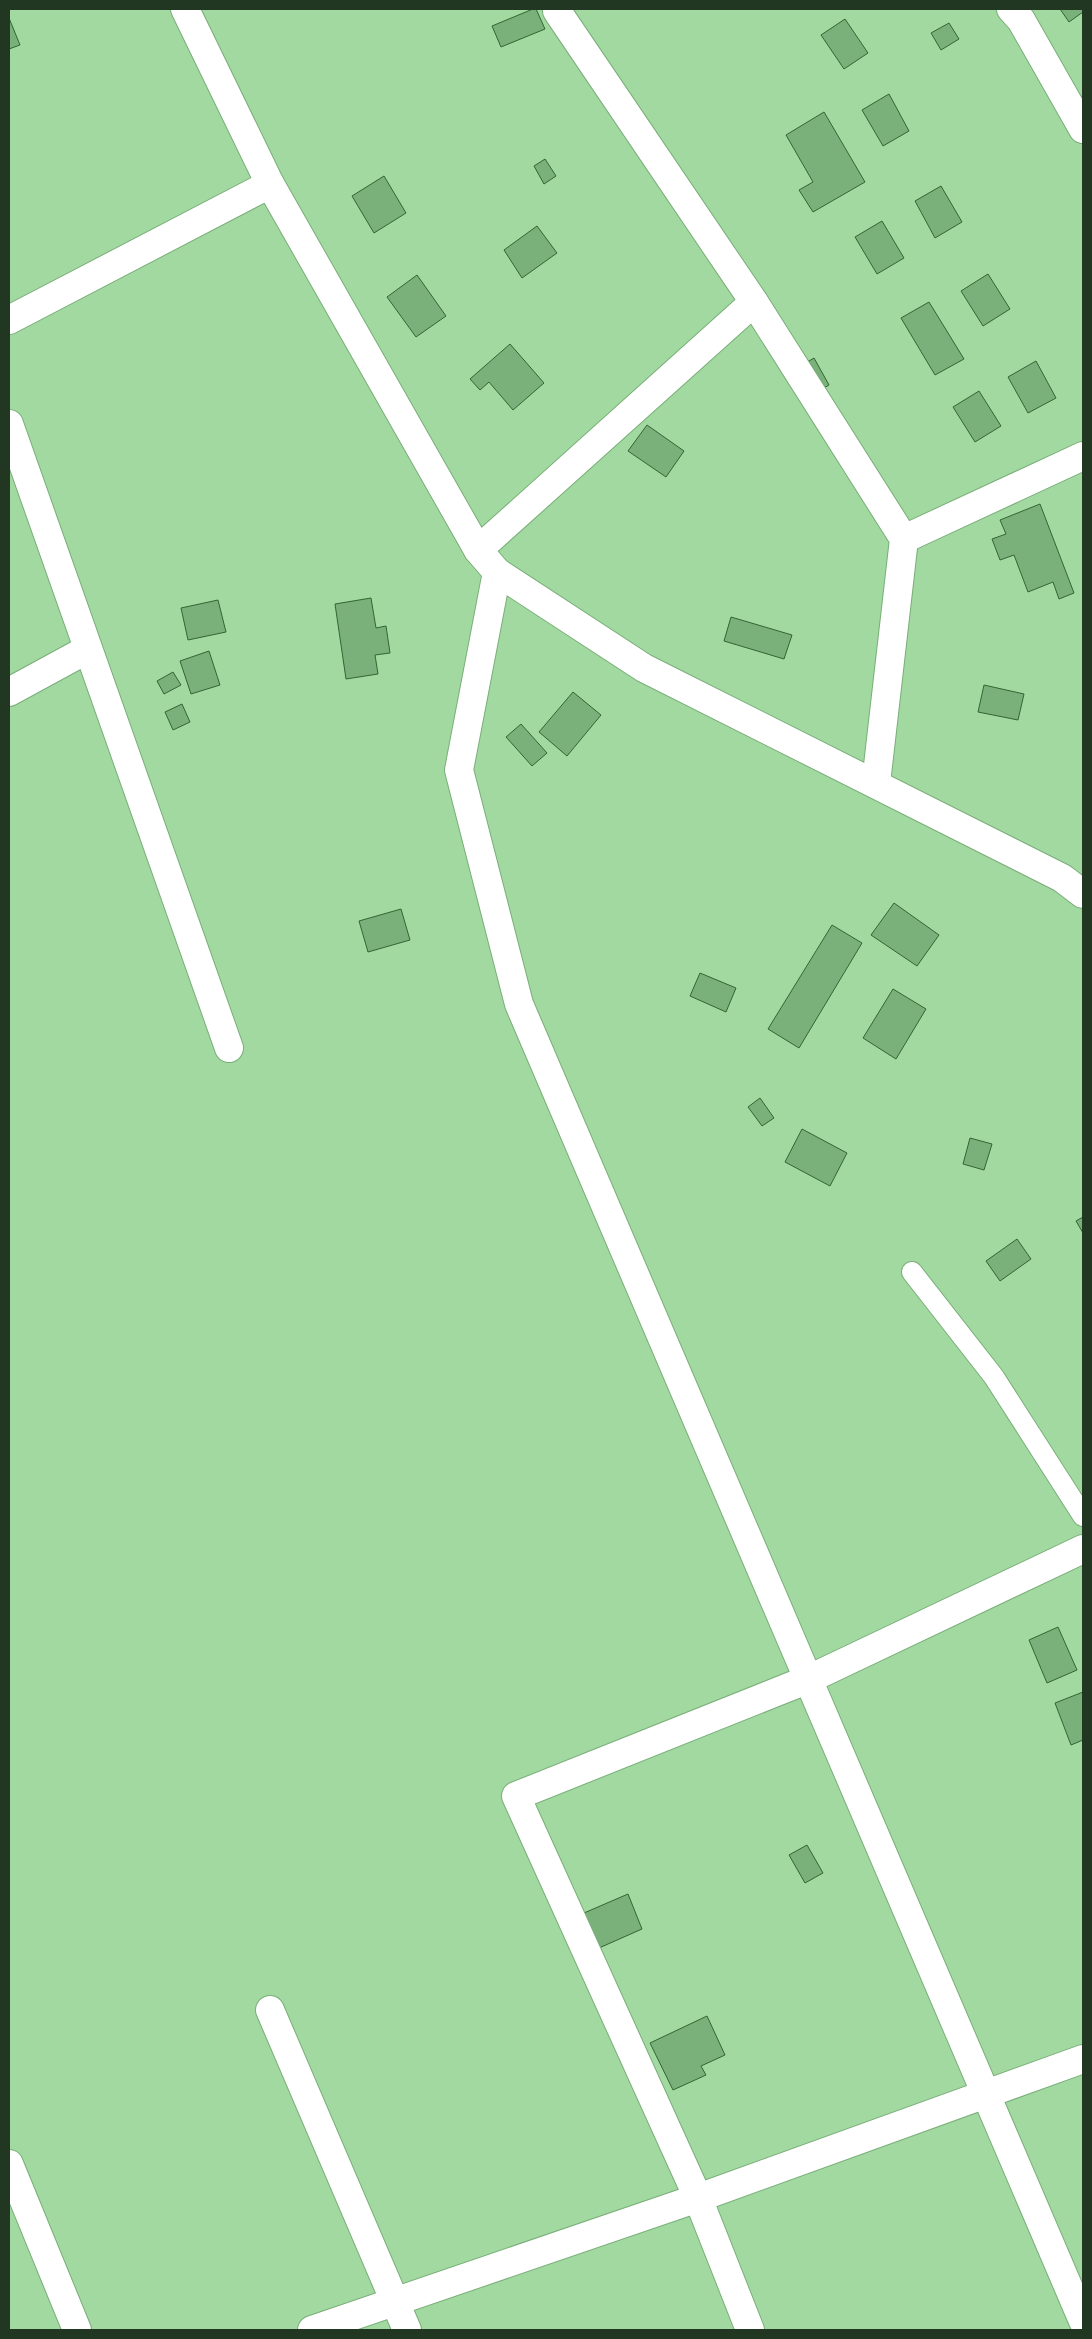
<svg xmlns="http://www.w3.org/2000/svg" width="1092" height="2339" font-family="Montserrat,sans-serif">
<rect width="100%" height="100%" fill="#a2d9a1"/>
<g fill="#7ab07a" stroke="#326533">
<polygon points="533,9 536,9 545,29 501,47 492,26"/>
<polygon points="1060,9 1083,9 1083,12 1069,22"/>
<polygon points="9,18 20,45 9,49"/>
<polygon points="845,19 868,53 844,69 821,35"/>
<polygon points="949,23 959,39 941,50 931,33"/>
<polygon points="889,94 909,131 883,146 862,110"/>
<polygon points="824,112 865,182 813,212 799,190 813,182 786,135"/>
<polygon points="545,159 556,176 544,184 534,166"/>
<polygon points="384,176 406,213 374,233 352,196"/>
<polygon points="941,186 962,222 935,238 915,201"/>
<polygon points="882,221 904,258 877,274 855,237"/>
<polygon points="537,226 557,253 522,278 504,250"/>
<polygon points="988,274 1010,309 983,326 961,291"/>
<polygon points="417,275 446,316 416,337 387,297"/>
<polygon points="929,302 964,359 935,375 901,318"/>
<polygon points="510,344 544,383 513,410 489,382 480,390 470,379"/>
<polygon points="814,358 829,385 807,398 792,371"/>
<polygon points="1036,361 1056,398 1028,413 1008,377"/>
<polygon points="979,391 1001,426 975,442 953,407"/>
<polygon points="647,425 684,451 666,477 628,451"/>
<polygon points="1040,504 1074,593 1059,599 1053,582 1028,592 1014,555 1000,560 992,539 1006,534 1000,520"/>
<polygon points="371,598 376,628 386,626 390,653 375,655 378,674 346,679 335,604"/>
<polygon points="218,600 226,632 188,640 181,608"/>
<polygon points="731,617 792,635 784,659 724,641"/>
<polygon points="209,651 220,685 191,694 180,661"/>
<polygon points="173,672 181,685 164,694 157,681"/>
<polygon points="984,685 1024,694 1018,720 978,712"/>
<polygon points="573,692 601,715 567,756 539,732"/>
<polygon points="182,704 190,722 173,730 165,712"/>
<polygon points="521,724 547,753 532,766 506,737"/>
<polygon points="894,903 939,935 917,966 871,935"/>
<polygon points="401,909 410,940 368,952 359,921"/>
<polygon points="832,925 862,943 799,1048 768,1029"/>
<polygon points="700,973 736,988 726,1012 690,996"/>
<polygon points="893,989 926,1009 896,1059 863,1038"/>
<polygon points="760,1098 774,1118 762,1126 748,1107"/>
<polygon points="802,1129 847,1153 830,1186 785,1162"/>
<polygon points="970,1138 992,1144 984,1170 963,1164"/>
<polygon points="1083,1217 1083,1233 1076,1221"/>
<polygon points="1017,1239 1031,1259 1000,1281 986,1261"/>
<polygon points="1058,1627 1077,1670 1047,1683 1029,1640"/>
<polygon points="1083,1692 1083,1740 1071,1745 1055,1703"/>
<polygon points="807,1845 823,1873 805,1883 789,1855"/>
<polygon points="628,1894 642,1929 599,1948 584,1913"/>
<polygon points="707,2016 725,2055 701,2066 706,2075 673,2090 650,2043"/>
</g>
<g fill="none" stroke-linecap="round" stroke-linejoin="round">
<defs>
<polyline id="lane" points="912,1272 994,1377 1083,1516"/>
<g id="street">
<polyline points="185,9 270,184 478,550 497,572 644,668 1062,878 1083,894"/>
<polyline points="1011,9 1021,20 1083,129"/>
<polyline points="557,11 754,302 904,539 876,783"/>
<polyline points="9,320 270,184"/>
<polyline points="9,424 229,1048"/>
<polyline points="904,539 1083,456"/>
<polyline points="478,550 754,302"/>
<polyline points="497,572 459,770 519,1004 1083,2321"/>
<polyline points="9,692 88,649"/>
<polyline points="270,2010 407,2330"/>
<polyline points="9,2164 77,2330"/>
<polyline points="312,2330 698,2198 1083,2059"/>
<polyline points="750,2330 698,2198 516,1796 809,1679 1083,1549"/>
</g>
</defs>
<use href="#lane" stroke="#79ae78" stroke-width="22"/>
<use href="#street" stroke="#79ae78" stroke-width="30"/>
<use href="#lane" stroke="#fff" stroke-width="20"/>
<use href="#street" stroke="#fff" stroke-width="28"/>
</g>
<rect width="1092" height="2339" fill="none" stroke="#213721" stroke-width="20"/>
</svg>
